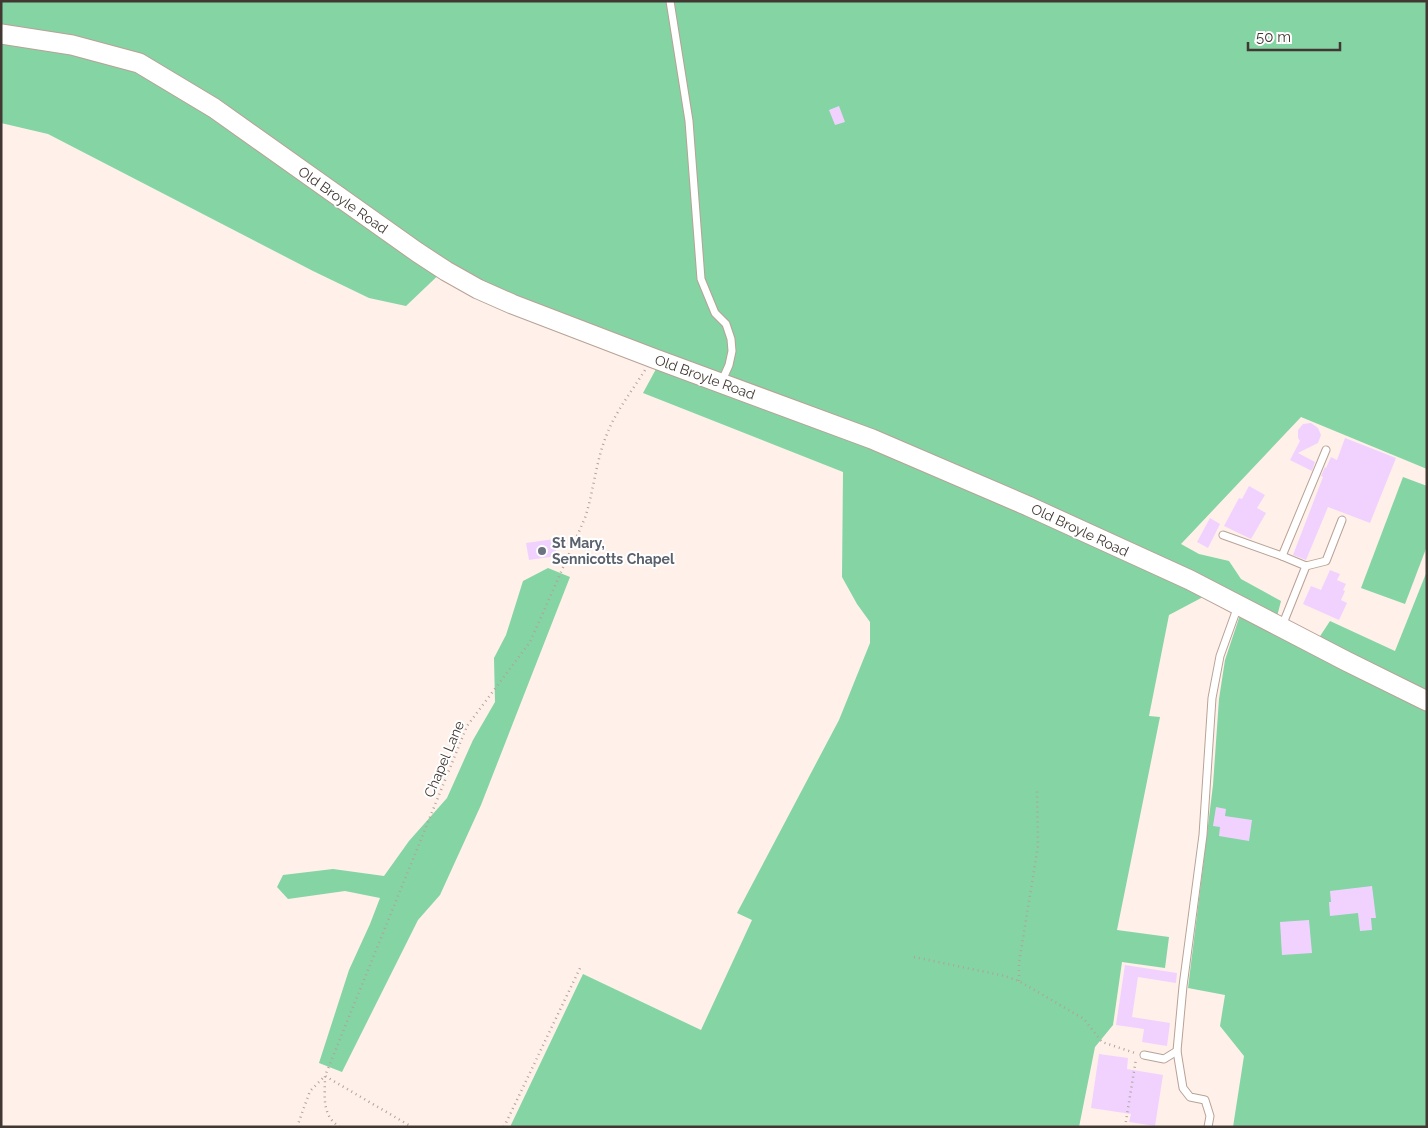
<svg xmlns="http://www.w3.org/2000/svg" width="1428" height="1128" font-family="Raleway,sans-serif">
<rect width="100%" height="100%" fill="#fff0e9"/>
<g fill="#84d4a4">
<polygon points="1,1 1427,1 1427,469 1301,417 1181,544 1199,554 1229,561 1241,579 1281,601 1273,632 1311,650 1330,621 1395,651 1427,571 1427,1127 1233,1127 1244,1056 1220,1026 1225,995 1188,988 1213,785 1219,699 1225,660 1240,615 1203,597 1169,615 1149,716 1160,717 1117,930 1169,937 1165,968 1122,962 1113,1025 1095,1047 1079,1127 510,1127 583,974 701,1030 752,920 737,913 839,720 870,643 870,622 857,604 842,577 843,472 643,393 662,358 544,312 448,266 406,306 369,298 313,271 48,134 1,123"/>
<polygon points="1403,477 1427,486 1427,546 1405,604 1361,588"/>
<polygon points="548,568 570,577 481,805 440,895 418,920 342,1072 319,1063 349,970 370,924 380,898 345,891 288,899 277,887 283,875 333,869 384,876 409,841 447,798 473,740 495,702 494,658 506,635 523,581"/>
</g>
<g fill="#f1d2ff">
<polygon points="839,106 845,122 835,125 829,110"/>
<polygon points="1311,423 1318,428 1321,435 1318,443 1298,453 1315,462 1312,471 1290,460 1300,441 1298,438 1298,430 1303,424"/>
<polygon points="1345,438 1396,458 1370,523 1328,507 1306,560 1293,555 1323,477 1321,476 1325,467 1326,468 1331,457 1337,460"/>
<polygon points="1249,486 1265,495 1257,508 1266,513 1251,539 1224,526 1239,498 1242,499"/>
<polygon points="1210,518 1220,524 1208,548 1197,542"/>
<polygon points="554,539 557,556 529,560 526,543"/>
<polygon points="1330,570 1340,574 1337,580 1346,584 1343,590 1345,591 1341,600 1347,603 1339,620 1303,604 1311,586 1321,590"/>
<polygon points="1216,807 1226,809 1225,816 1252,820 1249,841 1219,836 1220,827 1213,826"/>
<polygon points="1372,886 1376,918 1371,918 1372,930 1360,931 1358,913 1330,916 1329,902 1331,902 1330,891"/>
<polygon points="1309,920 1312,953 1282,955 1280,922"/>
<polygon points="1125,965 1177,973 1176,983 1138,977 1132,1017 1170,1023 1167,1046 1142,1042 1144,1029 1116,1025"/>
<polygon points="1099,1054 1128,1058 1127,1069 1163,1075 1155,1126 1129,1122 1131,1114 1091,1108"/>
</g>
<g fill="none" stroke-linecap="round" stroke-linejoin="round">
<defs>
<g id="service">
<polyline points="670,1 689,121 701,279 715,313 726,324 731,339 732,351 729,365 721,383"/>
<polyline points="1223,535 1282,556 1326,450"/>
<polyline points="1282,556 1306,566 1326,561 1342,520"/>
<polyline points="1282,626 1306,566"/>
<polyline points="1177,1051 1183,1088 1190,1097 1205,1100 1210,1116 1208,1127"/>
<polyline points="1144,1055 1164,1059 1177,1051 1183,986 1203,835 1212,698 1220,656 1238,606"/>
</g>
<polyline id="secondary" points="1,34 72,45 139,63 214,108 417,252 446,271 478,289 512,304 653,358 872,439 1028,506 1190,580 1346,661 1427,701"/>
</defs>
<use href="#service" stroke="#b8a296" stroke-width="9"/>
<use href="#secondary" stroke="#b8a296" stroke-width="21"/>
<g stroke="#b0a49d" stroke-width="2.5" stroke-dasharray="1 4" stroke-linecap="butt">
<polyline points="914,957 1005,976 1019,981 1084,1019 1102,1042 1135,1053"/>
<polyline points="1019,981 1019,963 1038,846 1037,788"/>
<polyline points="297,1127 310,1091 325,1076 412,1127"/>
<path d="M 340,1127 C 321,1116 325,1095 325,1076 L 467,726 L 530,642 L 585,518 C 594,490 596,460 607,434 C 616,411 632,391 645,370"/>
<polyline points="504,1127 580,968"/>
<polyline points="1125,1127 1136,1059"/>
</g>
<use href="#service" stroke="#fff" stroke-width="7"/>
<use href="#secondary" stroke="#fff" stroke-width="19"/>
</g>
<circle fill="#6b7280" stroke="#fff" stroke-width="2" cx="542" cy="551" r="5"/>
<g text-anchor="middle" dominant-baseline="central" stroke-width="4" stroke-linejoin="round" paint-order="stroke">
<g font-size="14" fill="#413833" stroke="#fff">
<text transform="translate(343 200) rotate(35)">Old Broyle Road</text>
<text transform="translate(705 377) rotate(20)">Old Broyle Road</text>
<text transform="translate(1080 530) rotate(25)">Old Broyle Road</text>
<text transform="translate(444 759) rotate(-67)">Chapel Lane</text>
</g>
<g font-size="14" font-weight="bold" fill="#5b616d" stroke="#fff" text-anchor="start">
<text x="552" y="543">St Mary,<tspan x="552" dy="16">Sennicotts Chapel</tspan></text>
</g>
</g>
<rect width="1428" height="1128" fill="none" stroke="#413833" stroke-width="5"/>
<path d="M1248 42v8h92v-8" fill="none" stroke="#413833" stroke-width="2.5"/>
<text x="1256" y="42" font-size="15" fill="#413833" stroke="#ffffff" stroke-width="4" paint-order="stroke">50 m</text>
</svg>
